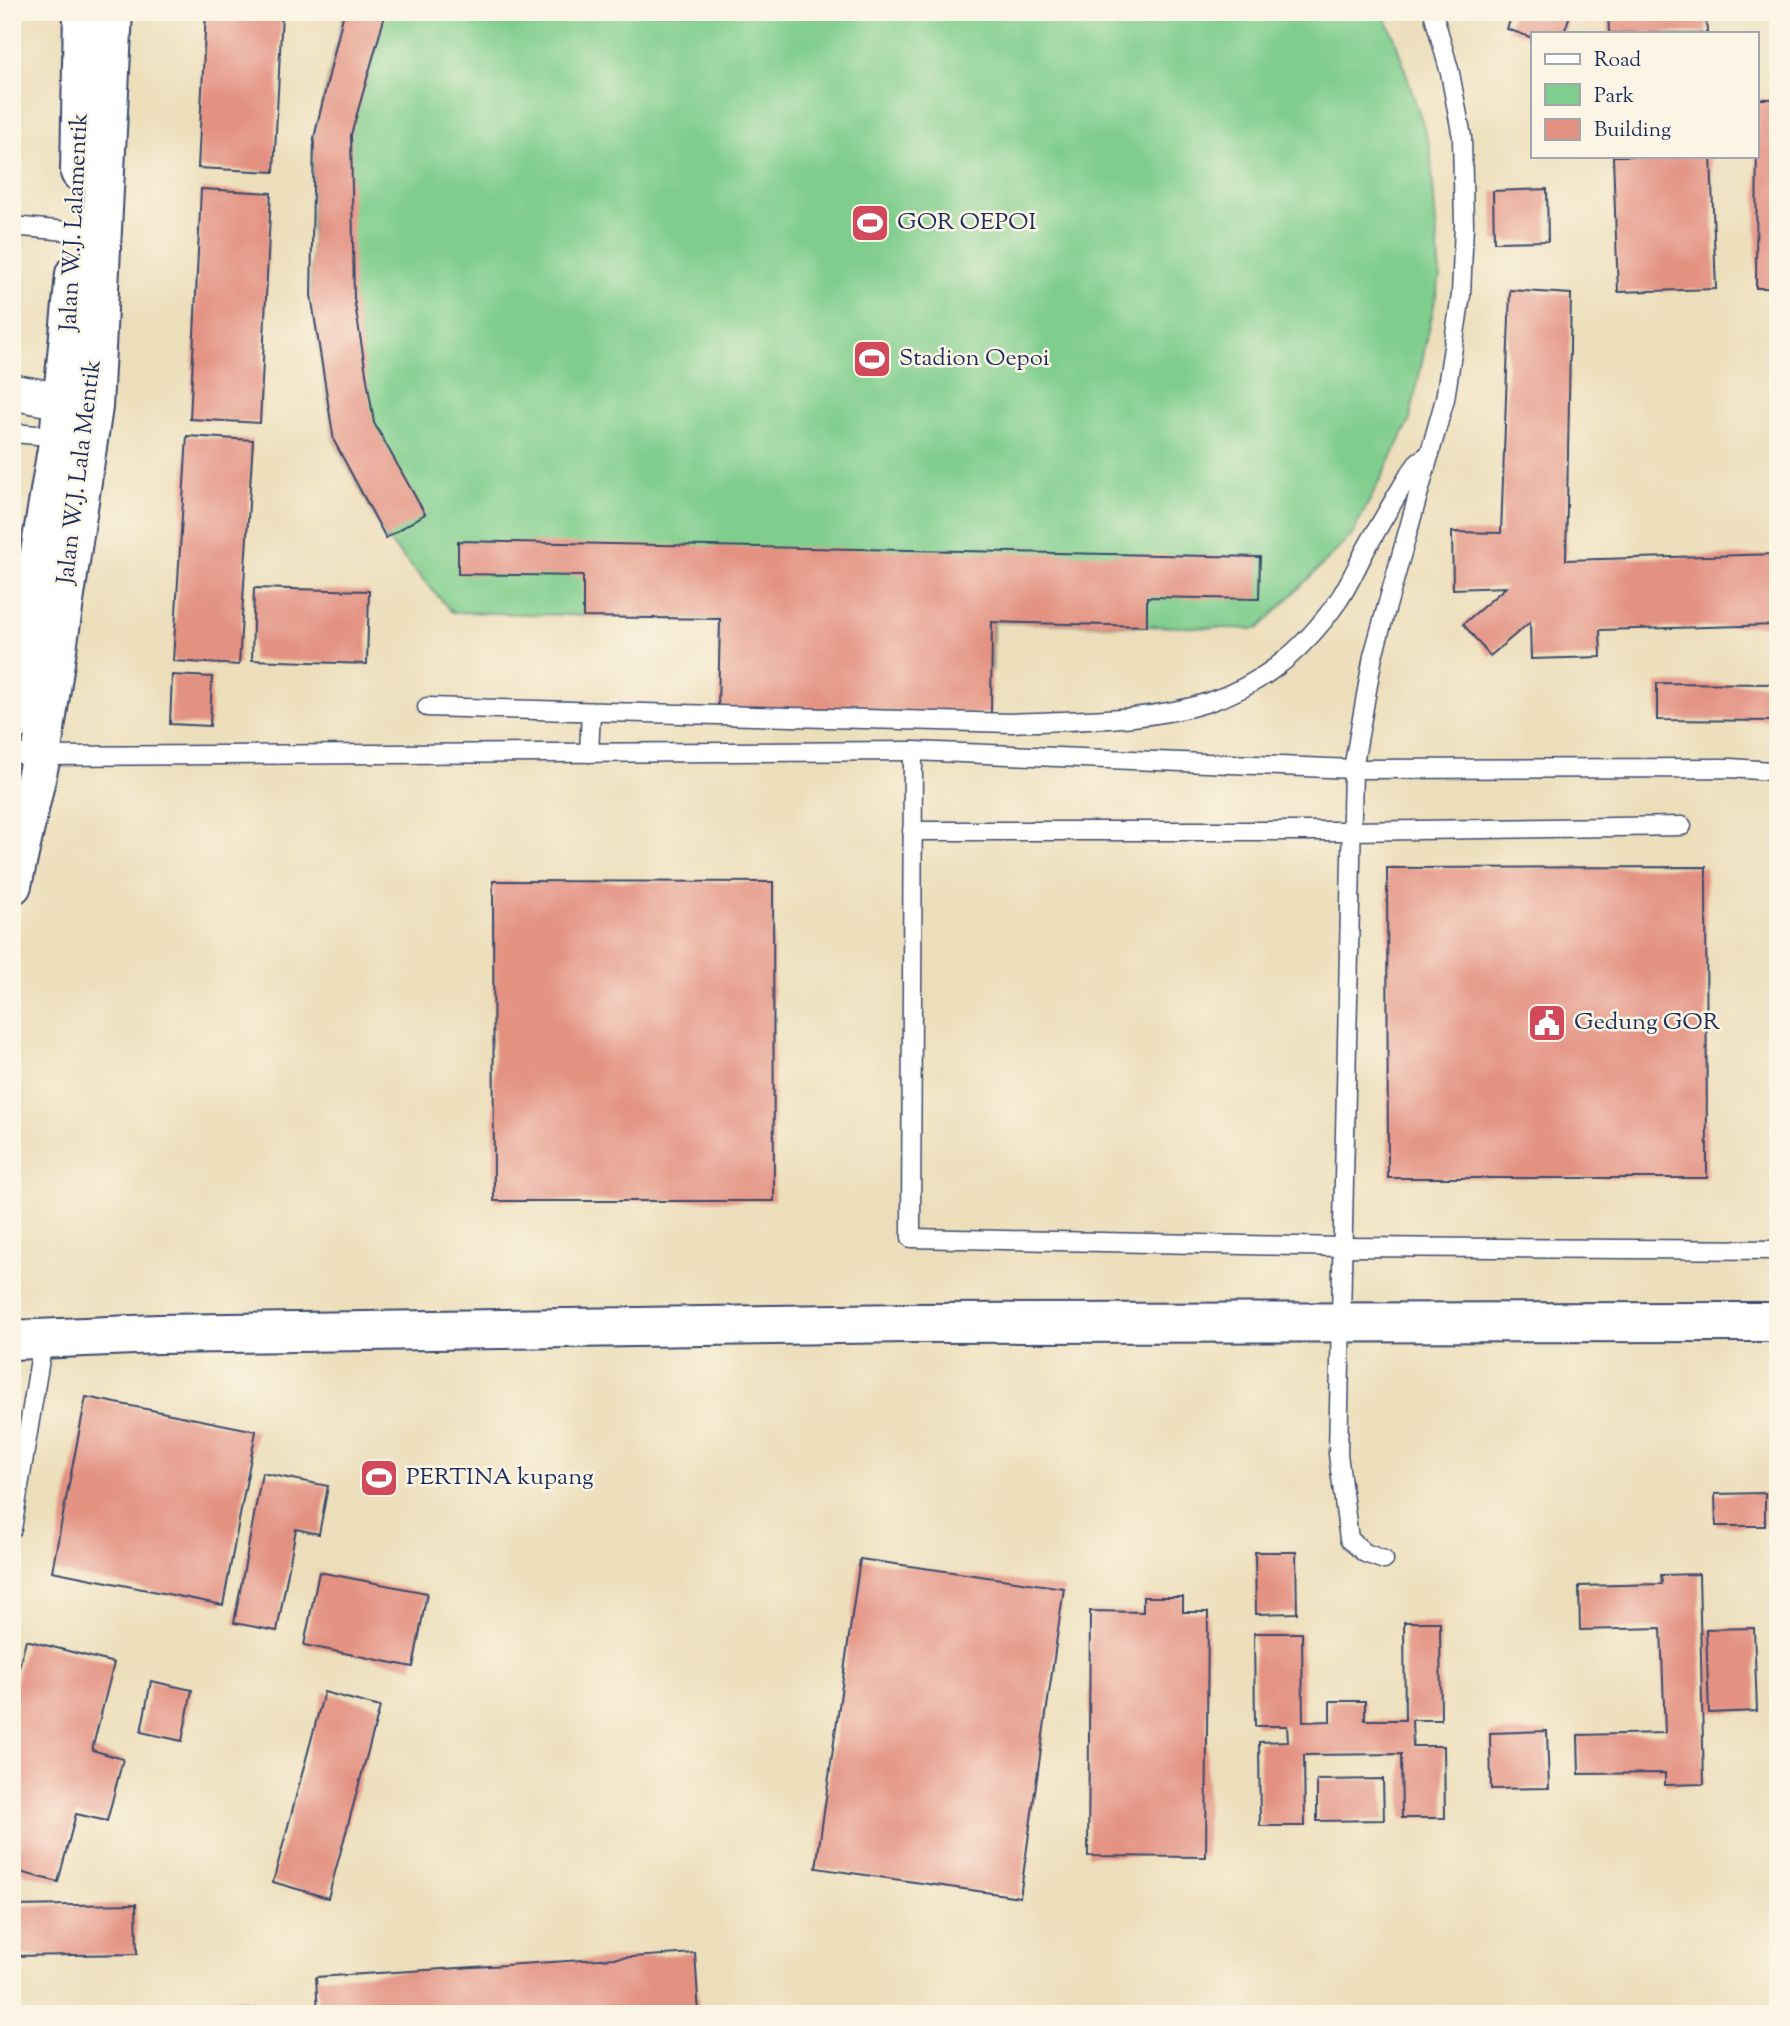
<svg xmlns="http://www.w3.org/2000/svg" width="1790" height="2026" font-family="'Sorts Mill Goudy',serif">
<rect width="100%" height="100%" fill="#fcf5e5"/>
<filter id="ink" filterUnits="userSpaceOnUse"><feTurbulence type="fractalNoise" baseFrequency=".0143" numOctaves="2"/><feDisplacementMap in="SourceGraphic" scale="14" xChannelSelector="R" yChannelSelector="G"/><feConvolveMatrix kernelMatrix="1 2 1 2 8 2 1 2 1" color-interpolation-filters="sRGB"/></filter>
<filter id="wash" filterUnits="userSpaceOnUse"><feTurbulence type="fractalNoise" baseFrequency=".00686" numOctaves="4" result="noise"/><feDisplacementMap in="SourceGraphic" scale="28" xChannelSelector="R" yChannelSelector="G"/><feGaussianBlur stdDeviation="1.57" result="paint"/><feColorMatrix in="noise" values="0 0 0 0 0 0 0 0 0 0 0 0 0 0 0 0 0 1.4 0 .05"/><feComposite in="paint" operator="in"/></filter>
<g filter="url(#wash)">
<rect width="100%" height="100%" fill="#ecdeba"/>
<polygon fill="#7fce8d" stroke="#4d7e76" stroke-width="2" points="344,12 1382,12 1394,36 1430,147 1440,277 1409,423 1352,535 1258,629 993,622 992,671 719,667 719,619 452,612 386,538 334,441 311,295 314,138"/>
<g id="blocks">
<g fill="#e39282">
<polygon points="206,12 282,12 274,172 198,168"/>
<polygon points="344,12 386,12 351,135 354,298 374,423 425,514 386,538 334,441 311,295 314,138"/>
<polygon points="1513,12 1571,12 1564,33 1533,33 1533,38 1507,29"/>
<polygon points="1608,12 1706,12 1707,33 1609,33"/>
<polygon points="1757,99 1778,99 1778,288 1756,288"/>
<polygon points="1613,156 1711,156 1716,289 1618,292"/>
<polygon points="201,189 271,193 260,423 190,419"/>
<polygon points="1547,189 1548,241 1494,242 1493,191"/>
<polygon points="1510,290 1571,294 1566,560 1778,554 1778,625 1600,630 1601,657 1531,659 1530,622 1490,656 1463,624 1506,587 1453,589 1452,532 1501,533"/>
<polygon points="187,436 253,440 239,665 173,661"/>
<polygon points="458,541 1260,557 1259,599 1147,597 1147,626 992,622 991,714 718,709 720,619 583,617 583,576 458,574"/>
<polygon points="254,588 369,591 367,664 252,660"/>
<polygon points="172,675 212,677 210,726 170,724"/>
<polygon points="1657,683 1778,684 1778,721 1657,720"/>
<polygon points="1706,867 1707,1178 1388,1178 1387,868"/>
<polygon points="493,881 773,882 774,1201 494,1201"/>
<polygon points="86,1397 256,1431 223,1605 52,1571"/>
<polygon points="262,1473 328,1486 319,1534 296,1529 277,1631 234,1623"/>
<polygon points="1765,1493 1765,1526 1716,1526 1715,1494"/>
<polygon points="1255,1552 1296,1552 1297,1613 1256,1614"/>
<polygon points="860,1559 1064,1588 1020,1897 816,1868"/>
<polygon points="319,1572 427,1593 413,1667 304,1645"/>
<polygon points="1699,1574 1704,1784 1665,1785 1665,1773 1579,1774 1578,1735 1665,1733 1661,1628 1580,1630 1579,1586 1662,1584 1661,1575"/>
<polygon points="1143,1597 1183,1597 1183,1612 1208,1612 1206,1857 1088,1856 1090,1611 1143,1612"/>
<polygon points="1404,1622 1440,1622 1441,1720 1412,1720 1413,1746 1444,1746 1445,1818 1402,1818 1401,1754 1304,1755 1305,1826 1260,1826 1259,1742 1288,1741 1287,1726 1255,1726 1254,1633 1302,1633 1303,1722 1330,1721 1330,1701 1365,1701 1365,1720 1405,1720"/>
<polygon points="1754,1628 1757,1711 1709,1713 1706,1629"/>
<polygon points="26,1640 114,1663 92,1750 123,1759 107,1821 76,1814 58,1882 12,1870 12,1695"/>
<polygon points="151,1681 192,1690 182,1741 141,1732"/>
<polygon points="324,1692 380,1707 328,1898 273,1882"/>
<polygon points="1547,1731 1549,1788 1491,1789 1490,1733"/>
<polygon points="1383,1779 1384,1820 1317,1821 1317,1780"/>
<polygon points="136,1904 137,1954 12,1956 12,1906"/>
<polygon points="695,1953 699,2014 318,2014 316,1977"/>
<polygon points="300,2006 300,2014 202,2014 202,2012"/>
</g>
</g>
</g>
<g filter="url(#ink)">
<use href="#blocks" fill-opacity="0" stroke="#3a496c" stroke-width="2"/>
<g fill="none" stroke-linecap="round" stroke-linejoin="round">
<defs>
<g id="service">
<polyline points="1433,12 1450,73 1462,137 1464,225 1461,295 1445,399 1373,656 1353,769 913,751 911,1238 1342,1247 1778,1250"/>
<polyline points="12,226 78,232 101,238"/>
<polyline points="12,433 63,437"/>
<path d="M 427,707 L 1012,723 C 1149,717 1250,726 1338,601 C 1349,585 1357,566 1366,549 C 1380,524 1394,500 1409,475 L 1419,461 L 1430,454"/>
<polyline points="12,753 41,756 913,751"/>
<polyline points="589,753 591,712"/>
<polyline points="912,831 1351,831 1682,826"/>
<polyline points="12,1529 43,1341"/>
<polyline points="1384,1560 1365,1553 1349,1539 1338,1454 1353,769 1731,768 1771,771 1778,778"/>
</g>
<polyline id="minor" points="12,392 90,406"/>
<polyline id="tertiary" points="12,1340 158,1334 908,1323 1778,1322"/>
<g id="primary">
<polyline points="80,172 83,12"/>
<polyline points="12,722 59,437 75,274"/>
<polyline points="12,885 41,756 93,407 113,12"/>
</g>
</defs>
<use href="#service" stroke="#3a496c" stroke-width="21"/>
<use href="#minor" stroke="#3a496c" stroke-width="38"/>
<use href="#tertiary" stroke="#3a496c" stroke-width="42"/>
<use href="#primary" stroke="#3a496c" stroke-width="42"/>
<use href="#service" stroke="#fff" stroke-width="18"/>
<use href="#minor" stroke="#fff" stroke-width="35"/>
<use href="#tertiary" stroke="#fff" stroke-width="38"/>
<use href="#primary" stroke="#fff" stroke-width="38"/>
</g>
</g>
<defs>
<symbol id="stadium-square" viewBox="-11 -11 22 22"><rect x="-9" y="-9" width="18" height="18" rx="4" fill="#d1495b" stroke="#fcf5e5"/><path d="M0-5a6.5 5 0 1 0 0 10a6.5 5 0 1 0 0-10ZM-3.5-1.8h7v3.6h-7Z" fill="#fff"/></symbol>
<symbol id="civic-square" viewBox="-11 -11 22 22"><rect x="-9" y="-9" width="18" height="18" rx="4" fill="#d1495b" stroke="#fcf5e5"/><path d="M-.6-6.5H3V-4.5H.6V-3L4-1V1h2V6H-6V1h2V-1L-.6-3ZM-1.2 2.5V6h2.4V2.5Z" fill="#fff"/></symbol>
</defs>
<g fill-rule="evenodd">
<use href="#stadium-square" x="848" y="201" width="44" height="44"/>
<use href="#stadium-square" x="850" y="337" width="44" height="44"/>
<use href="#civic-square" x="1525" y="1001" width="44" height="44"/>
<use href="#stadium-square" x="357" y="1456" width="44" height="44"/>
</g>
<g text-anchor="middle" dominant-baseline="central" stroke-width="5" stroke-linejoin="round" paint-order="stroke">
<g font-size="24" fill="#1b2f5e" stroke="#fcf5e5">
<text transform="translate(75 222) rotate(-87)">Jalan W.J. Lalamentik</text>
<text transform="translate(80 472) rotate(-83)">Jalan W.J. Lala Mentik</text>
</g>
<g font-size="24" fill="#1b2f5e" stroke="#fcf5e5" text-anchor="start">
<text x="897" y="223">GOR OEPOI</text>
<text x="899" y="359">Stadion Oepoi</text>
<text x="1574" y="1023">Gedung GOR</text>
<text x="406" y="1478">PERTINA kupang</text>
</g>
</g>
<rect width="1790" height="2026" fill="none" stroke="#fcf5e5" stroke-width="42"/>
<rect x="1531" y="32" width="228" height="126" fill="#fcf5e5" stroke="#a2a6af" stroke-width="2"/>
<rect x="1545" y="54" width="35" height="10" fill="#ffffff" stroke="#a2a6af" stroke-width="2"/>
<text x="1594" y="66" font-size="21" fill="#1b2f5e">Road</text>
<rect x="1545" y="84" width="35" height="21" fill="#7fce8d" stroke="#a2a6af" stroke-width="2"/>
<text x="1594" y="102" font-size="21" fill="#1b2f5e">Park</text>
<rect x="1545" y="119" width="35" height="21" fill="#e39282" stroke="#a2a6af" stroke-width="2"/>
<text x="1594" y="136" font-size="21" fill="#1b2f5e">Building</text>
</svg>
